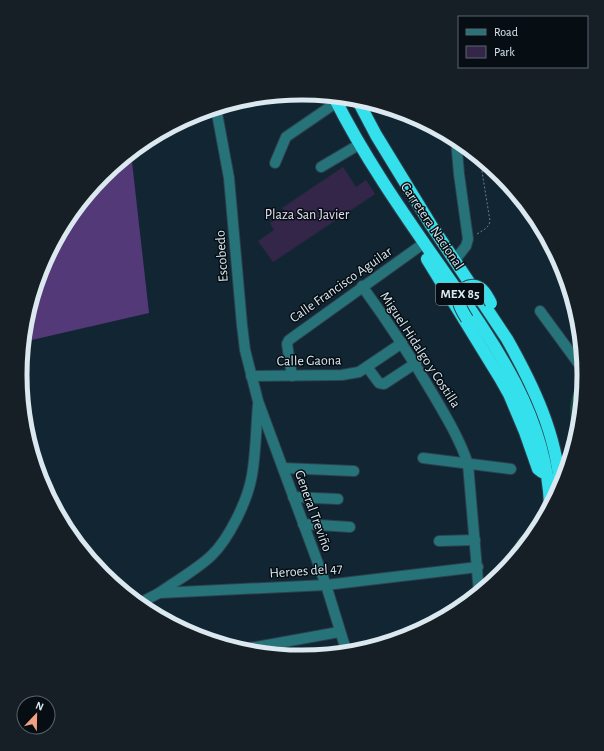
<svg xmlns="http://www.w3.org/2000/svg" width="604" height="751" font-family="'Alegreya Sans',sans-serif">
<rect width="100%" height="100%" fill="#112632"/>
<polygon fill="#342649" points="343,167 356,187 366,180 375,194 273,262 258,241 274,230 270,223 286,212 282,208"/>
<path fill="#543978" d="M 131,153 L 149,313 L 23,342 C 29,280 59,221 102,176 C 111,168 122,161 131,153 Z"/>
<g fill="none" stroke-linecap="round" stroke-linejoin="round">
<g stroke="#174c3b" stroke-width="2">
<path d="M 575,392 C 568,407 572,422 576,438"/>
<path d="M 514,560 C 514,543 517,535 536,533"/>
</g>
<defs>
<g id="minor">
<polyline points="216,108 229,178 242,325 245,350 258,401 326,585 347,653"/>
<polyline points="275,163 286,137 337,102"/>
<polyline points="321,167 360,144"/>
<polyline points="455,260 466,246 468,239 459,174 456,140"/>
<path d="M 362,286 C 388,322 412,358 434,396 C 447,418 460,440 468,464 L 479,593"/>
<polyline points="540,311 584,371"/>
<polyline points="367,367 379,383 384,384 416,363"/>
<polyline points="251,376 342,375 359,372 402,343"/>
<polyline points="292,376 287,344 289,340 420,246"/>
<polyline points="423,458 511,469"/>
<polyline points="283,468 354,471"/>
<polyline points="293,497 338,499"/>
<polyline points="303,524 350,527"/>
<polyline points="439,541 475,540"/>
<path d="M 159,593 C 176,581 196,570 211,556 C 229,539 248,500 252,475 C 256,452 256,428 258,405"/>
<polyline points="138,604 159,593 326,585 478,567"/>
<polyline points="239,650 339,632"/>
</g>
<g id="highway">
<path d="M 334,97 C 363,155 401,210 438,263 C 490,337 547,413 550,506"/>
<path d="M 357,99 L 376,135 L 431,225 L 507,339 C 533,385 557,435 560,488"/>
<polyline points="427,259 500,378 509,394 525,432 538,469 542,472"/>
</g>
</defs>
<use href="#minor" stroke="#2d414d" stroke-width="12"/>
<use href="#highway" stroke="#2d414d" stroke-width="14"/>
<path stroke="#6c7e88" stroke-width="1" stroke-dasharray="2 2" stroke-linecap="butt" d="M 477,234 C 483,230 489,228 490,221 L 480,159"/>
<use href="#minor" stroke="#26747a" stroke-width="10"/>
<use href="#highway" stroke="#34e0eb" stroke-width="12"/>
<defs>
<path id="highway-bridge" d="M 467,319 C 464,314 460,308 459,302 C 457,291 470,281 480,288 C 485,291 488,298 491,303"/>
</defs>
<use href="#highway-bridge" stroke="#2d414d" stroke-width="14" stroke-linecap="butt"/>
<use href="#highway-bridge" stroke="#34e0eb" stroke-width="12"/>
</g>
<g text-anchor="middle" dominant-baseline="central" stroke-width="3" stroke-linejoin="round" paint-order="stroke">
<rect fill="#060e14" stroke="#9ba7ae" stroke-width="1" x="436" y="283" width="48" height="22" rx="3"/>
<g font-size="13" font-weight="bold" fill="#dbe8f0">
<text x="460" y="294">MEX 85</text>
</g>
<g font-size="14" fill="#e5def1" stroke="#060e14">
<text x="307" y="215">Plaza San Javier</text>
</g>
<g font-size="14" fill="#dbe8f0" stroke="#060e14">
<text transform="translate(432 226) rotate(56)">Carretera Nacional</text>
<text transform="translate(222 256) rotate(-94)">Escobedo</text>
<text transform="translate(341 285) rotate(-35)">Calle Francisco Aguilar</text>
<text transform="translate(420 350) rotate(57)">Miguel Hidalgo y Costilla</text>
<text transform="translate(309 361) rotate(-1)">Calle Gaona</text>
<text transform="translate(313 511) rotate(70)">General Treviño</text>
<text transform="translate(306 571) rotate(-4)">Heroes del 47</text>
</g>
</g>
<path d="M0 0H604V751H0ZM27 375a275 275 0 1 1 550 0a275 275 0 1 1-550 0Z" fill="#171f26" fill-rule="evenodd"/>
<path fill="none" stroke="#dbe8f0" stroke-width="5" d="M27 375a275 275 0 1 1 550 0a275 275 0 1 1-550 0Z"/>
<rect x="458" y="16" width="130" height="52" fill="#060e14" stroke="#5b656c"/>
<rect x="466" y="29" width="20" height="6" fill="#26747a" stroke="#5b656c"/>
<text x="494" y="36" font-size="12" fill="#dbe8f0">Road</text>
<rect x="466" y="46" width="20" height="12" fill="#342649" stroke="#5b656c"/>
<text x="494" y="56" font-size="12" fill="#dbe8f0">Park</text>
<g transform="translate(36 715) rotate(22)"><circle r="19" fill="#060e14" stroke="#5b656c"/>
<path d="M0-3L7 15L0 10L-7 15Z" fill="#f2a081"/>
<text y="-6" font-size="11" font-weight="bold" text-anchor="middle" fill="#dbe8f0">N</text>
</g>
</svg>
